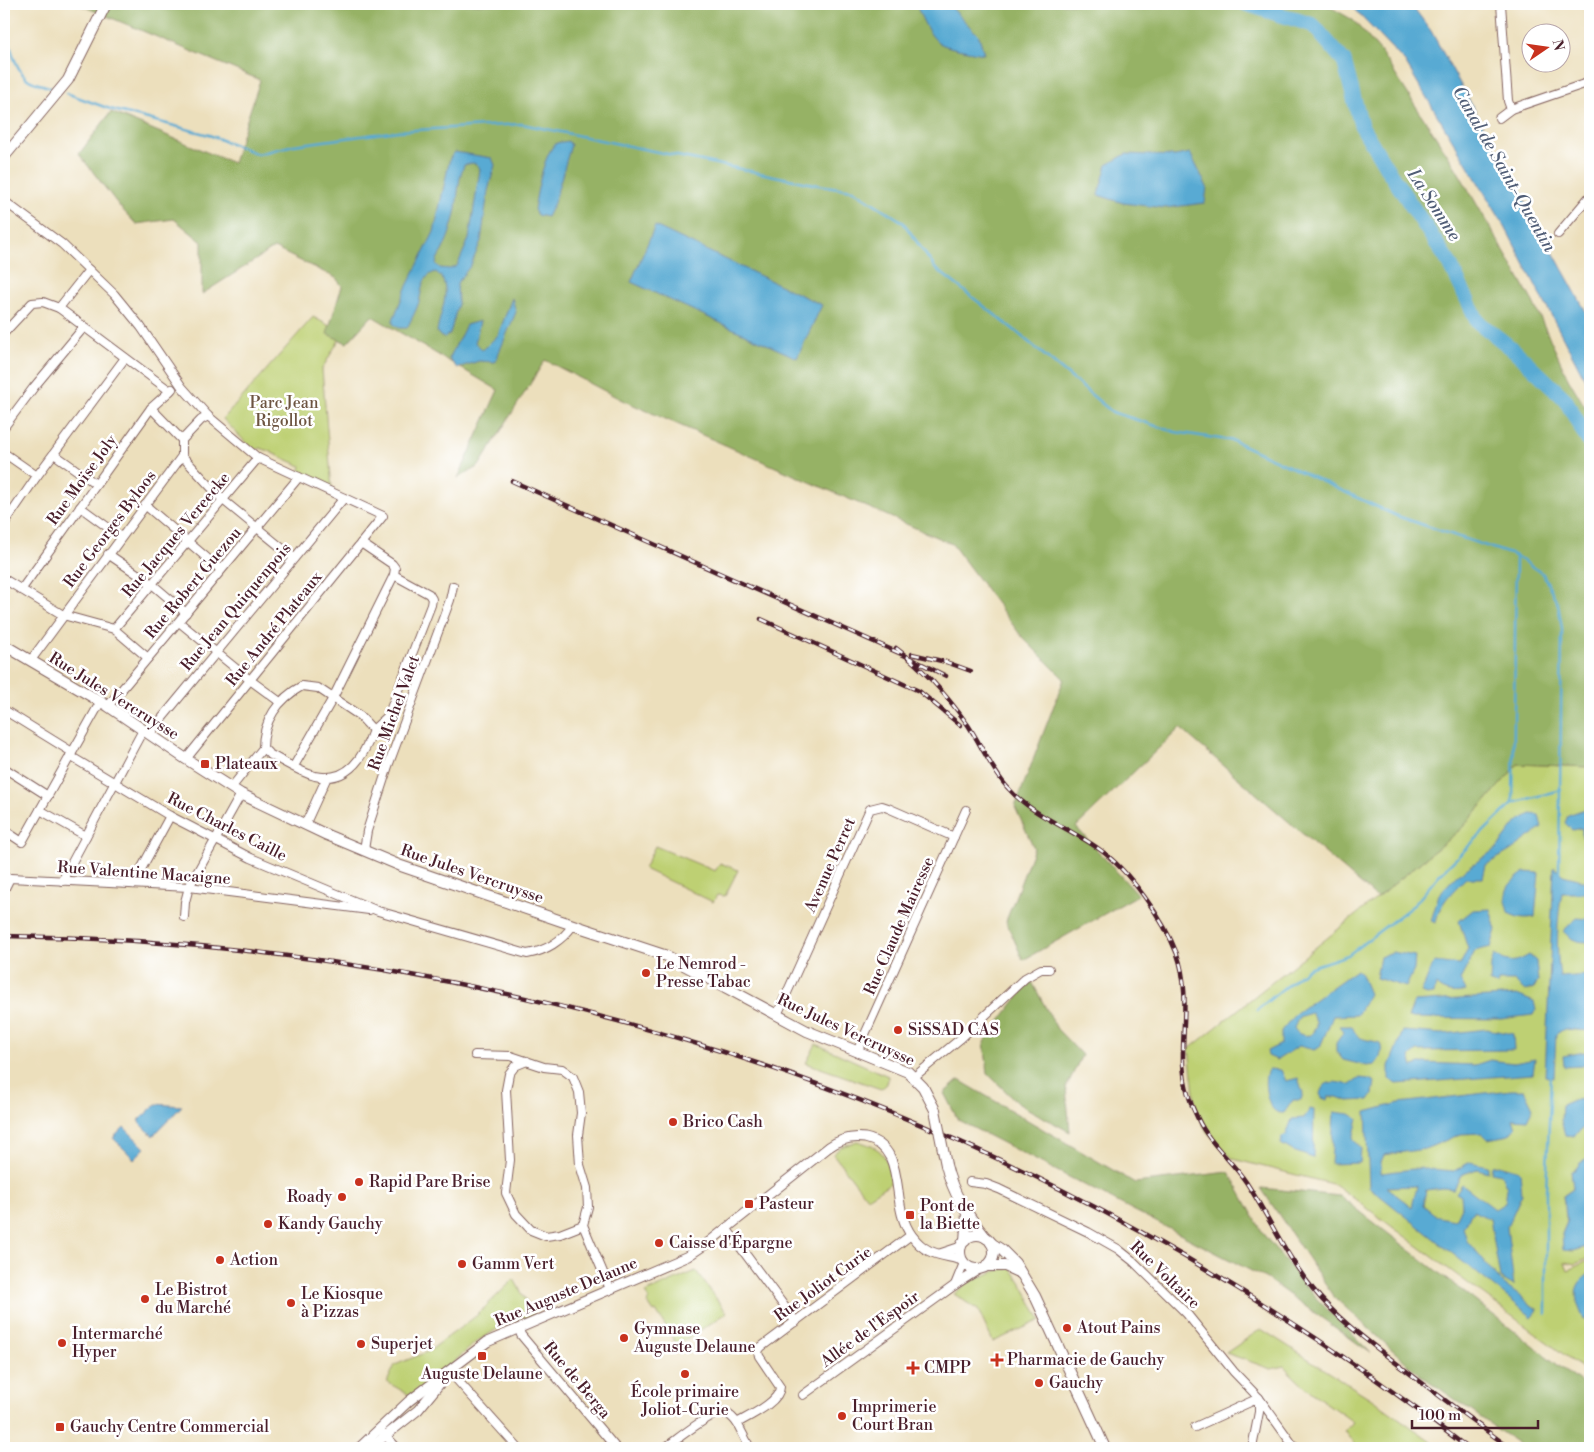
<svg xmlns="http://www.w3.org/2000/svg" width="1594" height="1452" font-family="'Libre Bodoni',serif">
<rect width="100%" height="100%" fill="#fff"/>
<filter id="ink" filterUnits="userSpaceOnUse"><feTurbulence type="fractalNoise" baseFrequency=".02" numOctaves="2"/><feDisplacementMap in="SourceGraphic" scale="10" xChannelSelector="R" yChannelSelector="G"/><feConvolveMatrix kernelMatrix="1 2 1 2 8 2 1 2 1" color-interpolation-filters="sRGB"/></filter>
<filter id="wash" filterUnits="userSpaceOnUse"><feTurbulence type="fractalNoise" baseFrequency=".0096" numOctaves="4" result="noise"/><feDisplacementMap in="SourceGraphic" scale="20" xChannelSelector="R" yChannelSelector="G"/><feGaussianBlur stdDeviation="1.12" result="paint"/><feColorMatrix in="noise" values="0 0 0 0 0 0 0 0 0 0 0 0 0 0 0 0 0 1.4 0 .05"/><feComposite in="paint" operator="in"/></filter>
<g filter="url(#wash)">
<rect width="100%" height="100%" fill="#ecdfbc"/>
<g fill="#bed073" stroke="#84784f">
<polygon points="313,317 343,333 322,369 332,489 299,473 301,466 272,453 272,452 260,448 254,451 223,419"/>
<path d="M 1518,764 L 1590,767 L 1590,1099 L 1573,1100 L 1574,1135 L 1584,1127 L 1590,1126 L 1590,1158 C 1573,1167 1574,1172 1573,1189 L 1563,1196 L 1567,1222 L 1562,1234 L 1573,1251 L 1590,1246 L 1590,1258 L 1575,1264 L 1565,1262 L 1568,1270 L 1590,1260 L 1590,1374 L 1336,1185 L 1233,1159 L 1207,1132 L 1196,1111 L 1189,1049 L 1377,898 L 1462,828 Z"/>
<polygon points="655,846 715,871 720,863 738,870 725,896 717,895 713,902 644,869"/>
<polygon points="816,1044 888,1076 887,1084 881,1089 806,1063"/>
<path d="M 857,1141 C 885,1149 886,1155 892,1182 L 867,1198 L 833,1154 L 841,1147 Z"/>
<polygon points="1011,1268 1023,1286 1041,1320 993,1342 978,1310 954,1294 969,1282 996,1271"/>
<polygon points="696,1271 727,1313 677,1345 656,1311 654,1312 647,1302 649,1300 645,1293"/>
<polygon points="514,1279 534,1315 497,1329 476,1342 442,1373 411,1396 387,1382 395,1365 429,1351 476,1316"/>
<path d="M 1261,1329 L 1373,1400 L 1431,1441 L 1428,1448 L 1358,1448 L 1345,1431 L 1353,1422 C 1330,1405 1303,1389 1284,1366 L 1271,1369 L 1226,1353 Z"/>
</g>
<g fill="#96b265" stroke="#706848">
<polygon points="78,4 1325,4 1353,20 1380,51 1456,168 1533,302 1568,378 1590,415 1590,767 1518,764 1462,828 1377,898 1180,728 1076,827 1138,895 1023,960 1006,921 1034,848 1015,807 1064,679 1022,637 952,544 622,400 545,360 479,466 458,478 498,390 372,316 347,343 327,334 342,286 336,278 274,248 202,294 202,242 174,219 136,224 120,207 79,154 111,112 233,163 260,80"/>
<polygon points="1031,980 1057,1029 1082,1055 1066,1088 1070,1132 1019,1104 988,1074 984,1042"/>
<polygon points="959,1080 1135,1183 1229,1172 1264,1235 1317,1299 1371,1353 1267,1279 958,1120 944,1093"/>
<polygon points="1261,1188 1340,1196 1590,1390 1590,1448 1524,1448 1419,1374 1333,1296"/>
</g>
<g fill="#59aad3" stroke="#52647f" fill-rule="evenodd">
<path d="M 916,4 L 948,4 L 979,36 L 984,54 C 974,52 945,48 938,42 C 928,34 920,15 916,4 Z"/>
<polygon points="1349,4 1411,4 1431,31 1590,319 1590,389 1504,225 1405,62"/>
<path d="M 568,141 L 571,145 L 554,203 L 547,217 L 537,215 L 534,210 C 536,197 544,150 557,143 C 559,142 565,142 568,141 Z"/>
<path d="M 455,152 L 492,158 L 495,165 L 488,191 L 481,241 L 471,265 L 457,283 L 458,304 L 450,334 L 444,338 L 440,336 L 437,332 C 439,314 455,286 436,272 C 422,275 422,290 419,302 C 416,311 411,320 407,328 L 399,328 L 393,324 L 393,320 L 405,290 L 434,232 L 450,158 ZM 472,163 L 478,165 L 480,170 L 479,176 L 469,239 L 457,266 L 450,269 L 440,268 L 436,264 C 437,257 441,254 444,247 C 447,240 450,233 452,225 C 459,205 456,184 464,165 Z"/>
<polygon points="1190,153 1207,187 1205,203 1165,208 1123,203 1098,195 1107,165 1126,154 1175,156"/>
<polygon points="655,226 822,305 797,358 631,282"/>
<polygon points="512,298 516,312 495,362 479,361 457,368 449,359 466,325 480,321 475,343 483,350 498,335"/>
<polygon points="1582,810 1590,810 1590,840 1582,837 1582,828 1572,830 1565,823 1568,815"/>
<path d="M 1531,814 L 1539,815 L 1542,828 L 1510,851 L 1486,865 L 1483,878 L 1466,878 C 1452,892 1439,903 1436,923 L 1431,921 L 1439,894 L 1456,876 L 1497,848 L 1517,822 Z"/>
<path d="M 1554,867 L 1563,875 L 1590,882 L 1590,893 L 1562,893 C 1557,917 1556,952 1560,977 L 1590,975 L 1590,1031 L 1564,1029 L 1556,1034 L 1554,1078 L 1545,1076 Z"/>
<path d="M 1525,872 L 1539,873 L 1535,917 C 1524,919 1518,918 1508,913 C 1503,890 1506,885 1525,872 Z"/>
<path d="M 1490,909 L 1496,930 L 1491,947 L 1475,951 L 1460,980 L 1466,991 C 1456,994 1443,993 1436,985 L 1434,994 L 1427,995 L 1421,993 L 1434,962 L 1460,965 L 1468,949 L 1459,921 L 1473,910 Z"/>
<path d="M 1577,918 L 1590,919 L 1590,942 C 1578,942 1572,941 1563,931 Z"/>
<polygon points="1392,952 1415,956 1414,970 1406,987 1376,978 1380,957"/>
<path d="M 1494,955 C 1509,963 1514,964 1529,955 L 1536,961 L 1538,981 L 1534,988 L 1525,991 L 1514,981 L 1498,981 L 1497,985 L 1490,983 L 1491,964 Z"/>
<path d="M 1356,970 L 1360,972 L 1369,994 L 1357,1015 L 1333,1016 L 1320,1047 L 1314,1050 L 1299,1046 L 1277,1060 L 1268,1056 L 1267,1051 L 1281,1044 L 1281,1031 L 1296,1013 ZM 1311,1013 L 1316,1022 L 1316,1027 L 1311,1035 C 1303,1036 1298,1035 1294,1028 L 1299,1017 Z"/>
<polygon points="1517,995 1534,1002 1536,1009 1533,1015 1501,1019 1408,1018 1414,1002"/>
<path d="M 1339,1026 L 1352,1026 C 1358,1042 1365,1038 1380,1043 C 1383,1051 1381,1058 1375,1065 L 1367,1066 L 1343,1060 L 1336,1051 L 1336,1043 L 1344,1032 Z"/>
<polygon points="1487,1029 1513,1034 1514,1050 1417,1051 1410,1057 1413,1066 1424,1063 1475,1065 1490,1060 1514,1063 1535,1059 1533,1074 1397,1084 1389,1079 1389,1066 1403,1031 1442,1034"/>
<polygon points="1590,1051 1590,1061 1586,1061 1583,1066 1564,1067 1563,1056"/>
<path d="M 1269,1069 L 1281,1070 L 1286,1081 L 1298,1078 L 1303,1093 L 1301,1100 L 1293,1100 L 1284,1113 C 1280,1113 1276,1113 1273,1109 C 1266,1101 1262,1076 1269,1069 Z"/>
<path d="M 1360,1078 L 1369,1079 L 1375,1082 L 1373,1094 L 1369,1100 L 1348,1101 L 1337,1097 L 1328,1097 L 1327,1100 L 1322,1098 L 1320,1094 C 1324,1078 1337,1082 1350,1085 Z"/>
<path d="M 1511,1090 L 1524,1090 L 1533,1108 L 1527,1120 L 1513,1119 L 1516,1127 L 1509,1135 L 1488,1139 L 1482,1133 L 1461,1134 L 1425,1149 L 1384,1155 L 1381,1162 L 1381,1173 L 1421,1168 L 1454,1171 L 1470,1162 L 1488,1166 L 1488,1172 L 1477,1169 L 1461,1175 L 1454,1189 L 1442,1188 L 1426,1190 L 1423,1205 L 1438,1217 L 1455,1220 L 1462,1205 L 1461,1196 L 1456,1193 L 1462,1184 L 1495,1209 L 1505,1203 L 1507,1188 L 1501,1174 L 1491,1172 L 1492,1166 L 1499,1165 L 1520,1171 L 1522,1194 L 1507,1227 L 1514,1286 L 1500,1278 L 1490,1219 L 1473,1211 L 1463,1227 L 1467,1241 L 1502,1283 L 1538,1310 L 1532,1317 L 1369,1187 L 1366,1112 L 1399,1103 ZM 1417,1186 L 1412,1207 L 1386,1187 Z"/>
<polygon points="1590,1099 1590,1126 1584,1127 1574,1136 1565,1135 1561,1120 1562,1105 1573,1100"/>
<polygon points="156,1104 182,1106 153,1136 138,1121"/>
<polygon points="1310,1109 1314,1110 1313,1158 1293,1151 1281,1144 1281,1138 1286,1135 1292,1119 1304,1118"/>
<polygon points="1334,1112 1350,1114 1358,1119 1353,1139 1361,1148 1360,1163 1331,1164"/>
<polygon points="124,1127 145,1148 134,1159 113,1138"/>
<polygon points="1590,1158 1590,1246 1573,1251 1563,1250 1562,1234 1567,1222 1563,1196 1573,1189 1571,1171 1575,1170 1580,1163"/>
<path d="M 1590,1272 L 1590,1319 L 1584,1320 C 1579,1308 1571,1292 1581,1281 C 1584,1277 1588,1276 1590,1272 Z"/>
</g>
<g fill="none" stroke-linecap="round" stroke-linejoin="round">
<g stroke="#59aad3" stroke-width="2.5">
<path d="M 4,4 C 6,25 10,67 29,80 C 36,84 45,85 51,88"/>
<polyline points="66,93 110,109 209,135 258,154 294,145 398,131 522,124 818,185 853,190 903,222 935,268 1013,329 1112,412 1175,432 1234,441 1397,516 1516,556 1543,574 1558,604 1562,629 1559,873"/>
<polyline points="1513,803 1516,557"/>
<polyline points="1257,1010 1308,968 1348,955 1415,904 1439,875 1513,803 1561,790"/>
<polyline points="1546,1314 1546,1192 1551,1076"/>
</g>
<polyline stroke="#59aad3" stroke-width="15" points="1246,4 1313,25 1344,61 1361,125 1386,167 1450,264 1478,322 1515,351 1565,399 1590,444"/>
</g>
</g>
<g filter="url(#ink)">
<g fill="none" stroke-linecap="round" stroke-linejoin="round">
<defs>
<g id="minor">
<polyline points="1501,4 1508,101 1511,109"/>
<polyline points="1499,118 1511,109 1590,82"/>
<polyline points="4,201 62,244 114,294 141,327 182,387 208,416 239,442 258,458 383,516 186,759"/>
<polyline points="1558,234 1590,196"/>
<polyline points="59,308 89,270"/>
<polyline points="4,333 32,303 43,302 59,308 170,391 172,389"/>
<polyline points="151,408 182,440"/>
<polyline points="4,427 34,387 84,327"/>
<polyline points="4,453 37,476"/>
<polyline points="54,454 96,484"/>
<polyline points="182,456 223,500 294,558"/>
<polyline points="145,505 221,570"/>
<polyline points="80,507 121,537"/>
<polyline points="4,524 37,476 125,358"/>
<polyline points="108,554 152,584 186,613"/>
<polyline points="4,579 63,615 114,629 148,658"/>
<polyline points="21,590 151,408 170,391"/>
<polyline points="179,622 250,680 280,702"/>
<polyline points="114,629 258,458"/>
<polyline points="31,660 182,456 182,440 201,420 208,416"/>
<path d="M 302,686 L 318,688 L 360,716 L 373,730 C 364,757 348,783 315,776 C 299,772 283,761 269,754 L 263,748 C 263,721 278,699 302,686 Z"/>
<polyline points="108,706 299,477"/>
<polyline points="4,710 72,752"/>
<polyline points="373,730 388,716 431,605 432,599 429,594 394,575"/>
<polyline points="149,734 344,498"/>
<path d="M 70,756 L 170,816 L 251,858 L 378,911 L 527,954 C 545,951 562,941 573,925"/>
<polyline points="294,766 333,698 394,575 395,568 392,564 361,543"/>
<polyline points="4,768 48,796"/>
<polyline points="231,788 263,748"/>
<polyline points="40,810 86,836"/>
<polyline points="305,825 327,777"/>
<polyline points="4,830 22,842 101,701"/>
<polyline points="364,850 367,831 388,766 450,600 453,586"/>
<polyline points="62,881 143,730"/>
<polyline points="133,884 170,816"/>
<polyline points="4,890 10,878 189,887 369,910"/>
<polyline points="184,917 185,902 189,887 241,794"/>
<polyline points="777,1015 870,809 882,806 888,808 954,837"/>
<polyline points="857,1052 966,810"/>
<polyline points="475,1055 511,1056 544,1067 562,1069 573,1077 579,1092 581,1113 578,1135 580,1165 587,1188 588,1207 583,1225 610,1289"/>
<polyline points="527,1061 515,1066 509,1074 506,1090 510,1160 506,1193 516,1214 531,1230 546,1236 560,1234 583,1225"/>
<polyline points="914,1077 960,1039 1025,978 1041,969 1049,969"/>
<polyline points="970,1182 986,1184 999,1189 1088,1232 1118,1249 1133,1261 1187,1314 1234,1372 1259,1398 1295,1448"/>
<polyline points="726,1228 796,1322"/>
<polyline points="955,1285 964,1263"/>
<polyline points="519,1329 521,1335 616,1448"/>
<polyline points="450,1372 518,1448"/>
<polyline points="803,1395 955,1285 980,1269"/>
<polyline points="737,1423 750,1448"/>
<polyline points="1195,1427 1259,1398 1259,1412 1252,1448"/>
<polyline points="383,1433 397,1448"/>
<path d="M 665,1448 C 676,1440 710,1412 722,1413 C 729,1413 733,1418 737,1423 C 749,1416 780,1402 780,1387 L 759,1356 L 758,1351 L 761,1347 L 911,1235"/>
</g>
<g id="tertiary">
<polyline points="940,1254 961,1247"/>
<path d="M 359,1448 L 409,1401 L 487,1342 L 688,1256 L 709,1242 L 829,1147 C 840,1139 851,1136 865,1138 C 910,1148 888,1205 912,1236 C 926,1255 940,1254 962,1260"/>
<polyline points="370,1448 418,1410 446,1376"/>
</g>
<g id="secondary">
<polyline points="4,157 68,80 106,4"/>
<polyline points="4,645 108,706 186,759 241,794 327,835 401,866 573,925 667,956 807,1031 908,1072 923,1087 935,1110"/>
<path d="M 946,1165 C 953,1195 967,1214 986,1238"/>
<circle cx="977" cy="1252" r="17"/>
<polyline points="965,1241 967,1213"/>
<polyline points="991,1243 1002,1250 1015,1263 1035,1296 1105,1448"/>
<polyline points="986,1266 1005,1266 1020,1273"/>
</g>
</defs>
<use href="#minor" stroke="#83625e" stroke-width="10"/>
<use href="#tertiary" stroke="#83625e" stroke-width="11"/>
<use href="#secondary" stroke="#83625e" stroke-width="12"/>
<use href="#minor" stroke="#fff" stroke-width="8"/>
<use href="#tertiary" stroke="#fff" stroke-width="9"/>
<use href="#secondary" stroke="#fff" stroke-width="10"/>
<defs>
<g id="rail">
<polyline points="512,481 908,657 946,676"/>
<polyline points="761,619 919,691 960,725"/>
<path d="M 896,648 C 923,668 948,697 968,725 C 981,745 992,770 1007,787 C 1031,815 1070,828 1099,849 C 1129,870 1164,920 1177,954 C 1190,990 1182,1026 1183,1064 C 1184,1083 1189,1102 1198,1119 C 1209,1143 1231,1160 1246,1182 C 1269,1217 1286,1256 1313,1289 C 1338,1320 1369,1342 1400,1366 C 1436,1394 1473,1421 1510,1448"/>
<polyline points="912,654 946,662 971,671"/>
<path d="M 4,936 C 366,940 736,1026 1060,1189 C 1204,1262 1341,1349 1468,1448"/>
</g>
</defs>
<use href="#rail" stroke="#4a1f2b" stroke-width="4.5"/>
<use href="#rail" stroke="#fff" stroke-width="2.5" stroke-dasharray="8" stroke-linecap="butt"/>
<defs>
<polyline id="secondary-bridge" points="935,1110 946,1165"/>
</defs>
<use href="#secondary-bridge" stroke="#83625e" stroke-width="12" stroke-linecap="butt"/>
<use href="#secondary-bridge" stroke="#fff" stroke-width="10"/>
</g>
</g>
<g fill="#c8321e" stroke="#fff" stroke-width="2">
<rect x="200" y="759" width="10" height="10" rx="2.5"/>
<circle cx="646" cy="973" r="5"/>
<circle cx="898" cy="1030" r="5"/>
<circle cx="673" cy="1122" r="5"/>
<circle cx="359" cy="1182" r="5"/>
<circle cx="342" cy="1197" r="5"/>
<rect x="744" y="1199" width="10" height="10" rx="2.5"/>
<rect x="905" y="1210" width="10" height="10" rx="2.5"/>
<circle cx="268" cy="1224" r="5"/>
<circle cx="659" cy="1243" r="5"/>
<circle cx="220" cy="1260" r="5"/>
<circle cx="462" cy="1264" r="5"/>
<circle cx="145" cy="1299" r="5"/>
<circle cx="291" cy="1303" r="5"/>
<circle cx="1067" cy="1328" r="5"/>
<circle cx="624" cy="1338" r="5"/>
<circle cx="62" cy="1343" r="5"/>
<circle cx="361" cy="1344" r="5"/>
<rect x="477" y="1351" width="10" height="10" rx="2.5"/>
<path d="M994.5 1352.5h5v5h5v5h-5v5h-5v-5h-5v-5h5z"/>
<path d="M910.5 1360.5h5v5h5v5h-5v5h-5v-5h-5v-5h5z"/>
<circle cx="685" cy="1374" r="5"/>
<circle cx="1039" cy="1383" r="5"/>
<circle cx="842" cy="1416" r="5"/>
<rect x="55" y="1422" width="10" height="10" rx="2.5"/>
</g>
<g text-anchor="middle" dominant-baseline="central" stroke-width="5" stroke-linejoin="round" paint-order="stroke">
<g font-size="16" fill="#6d5441" stroke="#fff">
<text x="284" y="403">Parc Jean<tspan x="284" dy="18">Rigollot</tspan></text>
</g>
<g font-size="16" fill="#4a1f2b" stroke="#fff">
<text transform="translate(82 480) rotate(-54)">Rue Moïse Joly</text>
<text transform="translate(110 529) rotate(-53)">Rue Georges Byloos</text>
<text transform="translate(176 535) rotate(-50)">Rue Jacques Vereecke</text>
<text transform="translate(193 583) rotate(-50)">Rue Robert Guezou</text>
<text transform="translate(236 607) rotate(-50)">Rue Jean Quiquenpois</text>
<text transform="translate(274 629) rotate(-51)">Rue André Plateaux</text>
<text transform="translate(114 696) rotate(32)">Rue Jules Vercruysse</text>
<text transform="translate(394 713) rotate(-70)">Rue Michel Valet</text>
<text transform="translate(227 827) rotate(27)">Rue Charles Caille</text>
<text transform="translate(830 865) rotate(-66)">Avenue Perret</text>
<text transform="translate(144 873) rotate(4)">Rue Valentine Macaigne</text>
<text transform="translate(472 874) rotate(19)">Rue Jules Vercruysse</text>
<text transform="translate(899 926) rotate(-66)">Rue Claude Mairesse</text>
<text transform="translate(846 1030) rotate(25)">Rue Jules Vercruysse</text>
<text transform="translate(1165 1275) rotate(44)">Rue Voltaire</text>
<text transform="translate(823 1284) rotate(-36)">Rue Joliot Curie</text>
<text transform="translate(566 1292) rotate(-23)">Rue Auguste Delaune</text>
<text transform="translate(870 1329) rotate(-36)">Allée de l'Espoir</text>
<text transform="translate(577 1380) rotate(50)">Rue de Berga</text>
</g>
<g font-size="16" fill="#4a1f2b" stroke="#fff" text-anchor="start">
<text x="215" y="764">Plateaux</text>
<text x="656" y="964">Le Nemrod -<tspan x="656" dy="18">Presse Tabac</tspan></text>
<text x="908" y="1030">SiSSAD CAS</text>
<text x="683" y="1122">Brico Cash</text>
<text x="369" y="1182">Rapid Pare Brise</text>
<text x="332" y="1197" text-anchor="end">Roady</text>
<text x="759" y="1204">Pasteur</text>
<text x="920" y="1206">Pont de<tspan x="920" dy="18">la Biette</tspan></text>
<text x="278" y="1224">Kandy Gauchy</text>
<text x="669" y="1243">Caisse d'Épargne</text>
<text x="230" y="1260">Action</text>
<text x="472" y="1264">Gamm Vert</text>
<text x="155" y="1290">Le Bistrot<tspan x="155" dy="18">du Marché</tspan></text>
<text x="301" y="1294">Le Kiosque<tspan x="301" dy="18">à Pizzas</tspan></text>
<text x="1077" y="1328">Atout Pains</text>
<text x="634" y="1329">Gymnase<tspan x="634" dy="18">Auguste Delaune</tspan></text>
<text x="72" y="1334">Intermarché<tspan x="72" dy="18">Hyper</tspan></text>
<text x="371" y="1344">Superjet</text>
<text x="1007" y="1360">Pharmacie de Gauchy</text>
<text x="924" y="1368">CMPP</text>
<text x="482" y="1374" text-anchor="middle">Auguste Delaune</text>
<text x="1049" y="1383">Gauchy</text>
<text x="685" y="1392" text-anchor="middle">École primaire<tspan x="685" dy="18">Joliot-Curie</tspan></text>
<text x="852" y="1407">Imprimerie<tspan x="852" dy="18">Court Bran</tspan></text>
<text x="70" y="1427">Gauchy Centre Commercial</text>
</g>
<g font-size="18" font-style="italic" fill="#515e77" stroke="#fff">
<text transform="translate(1504 169) rotate(60)">Canal de Saint-Quentin</text>
<text transform="translate(1434 205) rotate(57)">La Somme</text>
</g>
</g>
<rect width="1594" height="1452" fill="none" stroke="#fff" stroke-width="20"/>
<g transform="translate(1546 48) rotate(77)"><circle r="24" fill="#ffffff" stroke="#b7a5aa"/>
<path d="M0-4L9 19L0 12L-9 19Z" fill="#c8321e"/>
<text y="-8" font-size="14" font-weight="bold" text-anchor="middle" fill="#4a1f2b">N</text>
</g>
<path d="M1412 1420v8h126v-8" fill="none" stroke="#4a1f2b" stroke-width="2.5"/>
<text x="1419" y="1420" font-size="15" fill="#4a1f2b" stroke="#ffffff" stroke-width="4" paint-order="stroke">100 m</text>
</svg>
